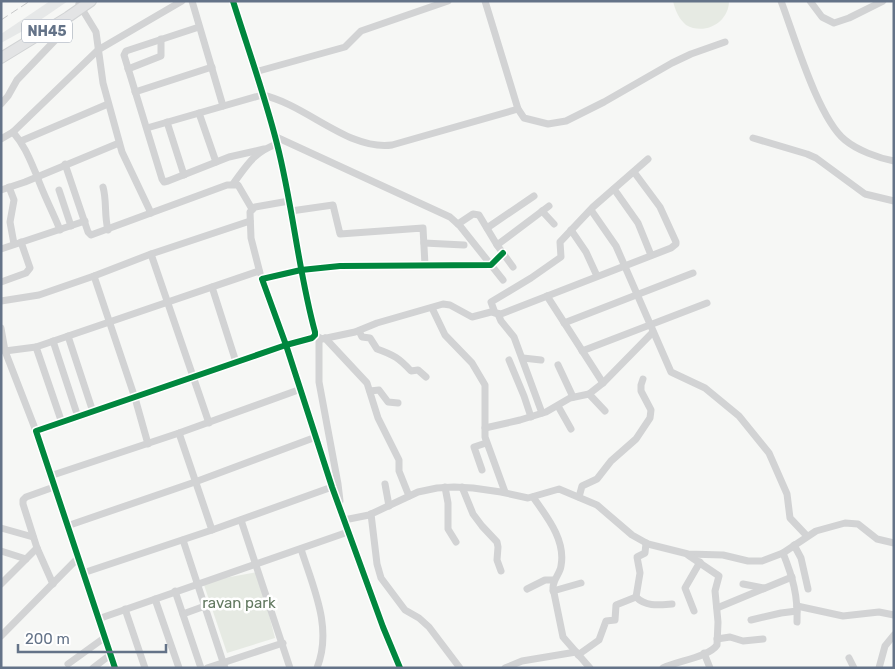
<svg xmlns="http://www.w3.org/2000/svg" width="895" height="669" font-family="Rubik,sans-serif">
<rect width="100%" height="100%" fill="#f6f7f5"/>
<polygon fill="#e6e8e8" points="50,1 68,1 30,27 1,43 1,34"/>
<g fill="#e6eae3">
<path d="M 673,1 L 729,1 C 729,22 705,36 686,25 C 679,19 675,10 673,1 Z"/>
<polygon points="258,572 275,638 227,653 203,582"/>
</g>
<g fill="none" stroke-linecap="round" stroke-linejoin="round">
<defs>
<polyline id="highway" points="1,58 68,17 91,1"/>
</defs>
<use href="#highway" stroke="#d1d3d4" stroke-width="12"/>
<g stroke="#d2d3d4" stroke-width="7">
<polyline points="192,1 223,106"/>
<path d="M 233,1 C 248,49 265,96 277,144 C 293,206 298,270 315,332 L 315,335 L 312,338 L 286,345 L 332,487 L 383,627 L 400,668"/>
<polyline points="485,1 518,109 524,118 548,124 566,121 604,102 672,63 691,54 725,42"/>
<path d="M 781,1 C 794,35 818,118 845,140 C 857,150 878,158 894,161"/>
<polyline points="810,1 822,17 834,23 849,18 883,1"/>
<polyline points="79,4 96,32 103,83 122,152 151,213"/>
<polyline points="199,27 126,51 124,55 162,179 164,182 168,181 229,157 264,149"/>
<polyline points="128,69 161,56 161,39"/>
<polyline points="255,72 345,47 361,31 448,1"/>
<polyline points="135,92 212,67"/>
<polyline points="1,104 8,96 17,80 63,32 66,27 68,17"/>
<polyline points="199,113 216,162"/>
<polyline points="167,122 184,175"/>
<path d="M 147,128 L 262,95 C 306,104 348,151 392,145 L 518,109"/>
<path d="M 13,132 C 25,146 30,160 37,176 C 43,194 53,212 60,230"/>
<polyline points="274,136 450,217 460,226 503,280"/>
<polyline points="753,138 807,154 816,158 865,194 894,201"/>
<polyline points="1,139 13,132 98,50 182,1"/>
<polyline points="21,141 108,104"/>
<polyline points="65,164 88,232 91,235 227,185 238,185 252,209"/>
<path d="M 233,184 C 247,165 254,152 277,144"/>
<polyline points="9,187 14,200 10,222 14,244"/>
<path d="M 103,187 C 107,201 104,215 108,230"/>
<polyline points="614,189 638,223 651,255"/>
<polyline points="1,190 25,182 119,143"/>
<polyline points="59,190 71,226"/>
<polyline points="591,210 616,246 671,372 705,388 739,416 769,453 787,494 790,518 807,536"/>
<polyline points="291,211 333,205 340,234 423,228 425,265"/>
<polyline points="542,211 554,224"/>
<polyline points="458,224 473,214 479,215 497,245 513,267"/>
<polyline points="487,228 534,196"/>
<polyline points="571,230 586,252 597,276"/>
<polyline points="424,243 464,245"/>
<polyline points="497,245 549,206"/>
<polyline points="1,249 85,221"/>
<polyline points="151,254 209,423"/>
<polyline points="260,273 251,238 250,212 255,207 289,201"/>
<polyline points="94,276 135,398 148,444"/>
<polyline points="1,282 26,273 30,268 21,242"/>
<polyline points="212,287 236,362"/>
<polyline points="547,296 603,383"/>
<polyline points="1,301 39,295 94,276 151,254 250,221"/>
<polyline points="432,308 445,335 472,363 485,385 485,437 505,492"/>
<polyline points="495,313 491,302 531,278 561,257 560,242 593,207 648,159"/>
<polyline points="498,314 501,321 514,337 542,413"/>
<polyline points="564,323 693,273"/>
<polyline points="1,328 5,351 36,431"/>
<path d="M 359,331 L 362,337 L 370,338 L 377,349 C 394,355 399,358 411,371 L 418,370 L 426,377"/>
<polyline points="315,335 322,339 355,332 377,323 443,304 450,305 472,317 491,312 501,314 671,248 676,244 676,242 660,207 634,172"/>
<polyline points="68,336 93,412"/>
<polyline points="325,338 367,383 378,418 399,460 399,471 409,496"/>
<polyline points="319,339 319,382 338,484 340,501"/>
<polyline points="53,341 78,417"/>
<polyline points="36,347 62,423"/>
<polyline points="5,351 36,347 259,271"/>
<polyline points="582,351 707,303"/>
<polyline points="523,358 541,360"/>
<polyline points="509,360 524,396 531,417"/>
<polyline points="558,365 573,397"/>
<polyline points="370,391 379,390 388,402 398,403"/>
<polyline points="589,394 605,411"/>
<polyline points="558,406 571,429"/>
<polyline points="485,428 520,420 546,412 570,398 589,394 603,383 653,332"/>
<polyline points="179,433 212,530"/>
<polyline points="482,470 474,447 486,443"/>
<polyline points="50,476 179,433 301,389"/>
<polyline points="385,484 389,506"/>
<polyline points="445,487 448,503 448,529 456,542"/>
<polyline points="462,487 473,514 482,526 497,542 498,547 497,560 501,571"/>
<path d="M 533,497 C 547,517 566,540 561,566 C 560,574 553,579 553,588 L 563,637 L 590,668"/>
<polyline points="579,497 582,486 597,479 611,461 636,439 650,418 651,410 641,391 641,385 643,379"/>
<polyline points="371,514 377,564 381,578 405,610 419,618 429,627 460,668"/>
<polyline points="241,520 290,668"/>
<polyline points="344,520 369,515 418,492 437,488 454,487 473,488 501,492 528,498 559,489 597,505 632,535 648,544 688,554 723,555 748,561 762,561 783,553 816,531 845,523 858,524 877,539 894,543"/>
<polyline points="67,526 195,482 316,437"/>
<polyline points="1,528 33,537"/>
<polyline points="183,540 225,668"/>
<polyline points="794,545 801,558 808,589"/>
<path d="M 301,549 C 313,587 333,628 317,668"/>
<polyline points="1,551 26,559"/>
<path d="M 783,553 C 793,578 798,596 797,622"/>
<polyline points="83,573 212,530 332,487"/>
<polyline points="1,584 37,548"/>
<polyline points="53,584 37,548 23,504 23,500 26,497 54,487"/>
<polyline points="743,584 764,588"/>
<polyline points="527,589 545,580 554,580"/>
<polyline points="175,591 201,668"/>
<polyline points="553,591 581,583"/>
<path d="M 636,597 C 646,607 659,605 672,604"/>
<polyline points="155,599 179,668"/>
<polyline points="797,606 843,616 879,612 894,615"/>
<polyline points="717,608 792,577"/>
<polyline points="125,609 145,668"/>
<polyline points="694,611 685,588 700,562"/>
<polyline points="183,614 205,606"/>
<polyline points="98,619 348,532"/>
<polyline points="751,620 781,613 797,611"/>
<polyline points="1,636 78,558"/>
<polyline points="717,639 730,637 743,641 763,639"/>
<polyline points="704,653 710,668"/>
<polyline points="578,655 599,640 606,621 615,620 616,605 636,597 640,573 637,557 645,553 646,543"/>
<polyline points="849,658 854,668"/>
<polyline points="68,664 104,638"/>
<polyline points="93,668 110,655"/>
<polyline points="115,668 36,431 286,345 262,279 301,270 340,266 491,265 503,253"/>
<polyline points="207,668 283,643"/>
<polyline points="505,668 522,661 576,652"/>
<path d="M 663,668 C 677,661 709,657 717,645 L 718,622 L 715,591 L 719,576 L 688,555"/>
<polyline points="879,668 885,646 894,635"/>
</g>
<use href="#highway" stroke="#e3e4e5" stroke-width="10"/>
<polyline stroke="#c8c9ca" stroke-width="1" stroke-dasharray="8 4" stroke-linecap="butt" points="1,20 30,1"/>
<defs>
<g id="cycleway">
<path d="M 233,1 C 248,49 265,96 277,144 C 293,206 298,270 315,332 L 315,335 L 312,338 L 286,345 L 332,487 L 383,627 L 400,668"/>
<polyline points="115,668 36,431 286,345 262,279 301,270 340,266 491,265 503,253"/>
</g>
</defs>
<use href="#cycleway" stroke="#fff" stroke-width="9"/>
<use href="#cycleway" stroke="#00873e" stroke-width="6"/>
</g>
<g text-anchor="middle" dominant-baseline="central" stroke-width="5" stroke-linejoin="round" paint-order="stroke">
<rect fill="#fff" stroke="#929dac" stroke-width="1" x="22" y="19.5" width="50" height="23" rx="4"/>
<g font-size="14" font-weight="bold" fill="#647388">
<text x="47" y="31">NH45</text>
</g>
<g font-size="15" fill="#627960" stroke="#fff">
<text x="239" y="603">ravan park</text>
</g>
</g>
<rect width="895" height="669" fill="none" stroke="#647388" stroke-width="5"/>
<path d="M18 644v8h148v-8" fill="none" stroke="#647388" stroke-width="2.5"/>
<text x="25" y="644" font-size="15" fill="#647388" stroke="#ffffff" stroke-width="4" paint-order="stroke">200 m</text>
</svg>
